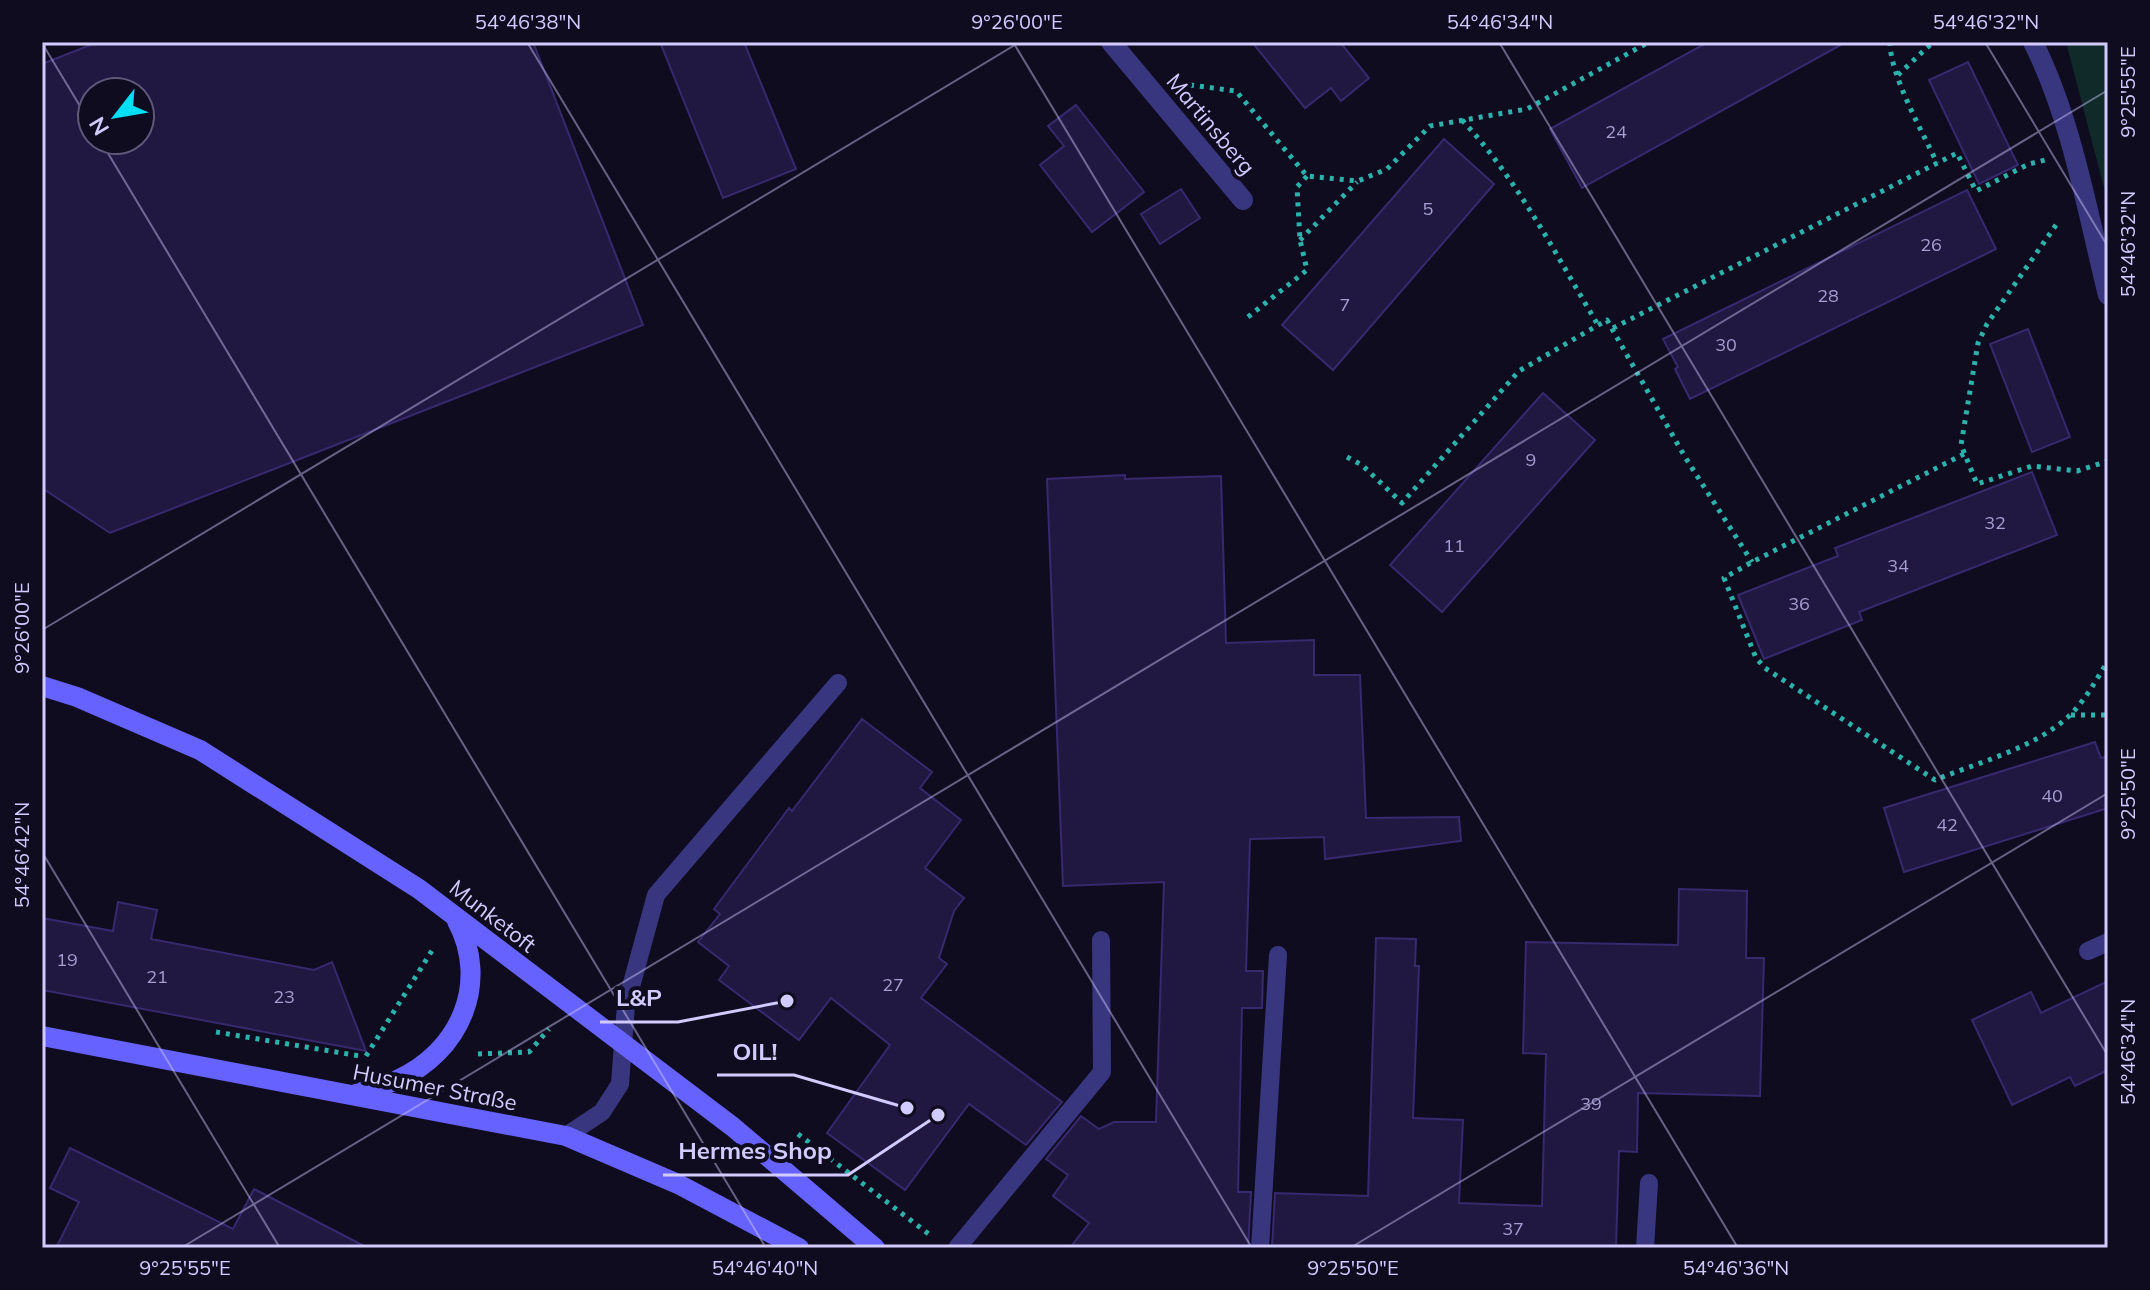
<svg xmlns="http://www.w3.org/2000/svg" width="2150" height="1290" font-family="Mulish,sans-serif">
<rect width="100%" height="100%" fill="#100c20"/>
<polygon fill="#0f2a29" points="2066,42 2108,42 2108,203"/>
<g fill="#201841" stroke="#37296e" stroke-width="2" fill-rule="evenodd">
<path d="M 98,42 L 533,42 L 643,325 L 110,533 L 42,488 L 42,64 ZM 92,92 L 140,92 L 140,140 L 92,140 Z"/>
<polygon points="660,42 744,42 796,169 723,198"/>
<polygon points="1252,42 1340,42 1369,78 1341,101 1331,88 1305,108"/>
<polygon points="1708,42 1846,42 1582,188 1550,129"/>
<polygon points="1968,62 2018,165 1979,184 1929,80"/>
<polygon points="1076,105 1144,192 1092,232 1040,165 1064,146 1048,126"/>
<polygon points="1444,139 1494,184 1333,370 1282,325"/>
<polygon points="1181,189 1200,218 1160,244 1141,214"/>
<polygon points="1967,190 1996,249 1690,399 1675,369 1678,367 1663,339"/>
<polygon points="2028,329 2070,437 2032,452 1990,344"/>
<polygon points="1543,393 1595,440 1442,612 1390,565"/>
<polygon points="2032,472 2057,535 1859,612 1862,620 1764,659 1738,595 1838,556 1835,548"/>
<polygon points="1125,475 1125,479 1221,476 1226,643 1314,640 1314,675 1360,675 1366,818 1459,817 1461,841 1325,859 1324,837 1250,839 1246,971 1263,971 1262,1008 1242,1008 1238,1192 1251,1192 1248,1248 1070,1248 1089,1223 1053,1196 1068,1175 1046,1159 1081,1116 1099,1129 1114,1122 1156,1122 1164,882 1063,886 1047,479"/>
<polygon points="862,719 932,772 920,788 961,820 925,868 964,898 954,911 939,958 947,964 921,998 1062,1102 1026,1145 969,1104 905,1190 827,1133 890,1045 831,998 799,1040 719,980 729,966 698,942 720,914 714,909 789,808 792,811"/>
<polygon points="2095,742 2101,758 2108,756 2108,808 1904,872 1884,808"/>
<polygon points="1679,889 1747,891 1746,958 1764,958 1760,1096 1638,1093 1637,1152 1619,1151 1616,1248 1272,1248 1275,1193 1368,1196 1376,938 1416,939 1415,966 1419,966 1413,1118 1463,1120 1459,1203 1542,1206 1546,1054 1523,1053 1526,942 1678,945"/>
<polygon points="118,902 157,910 151,939 314,970 332,962 366,1051 42,990 42,918 113,931"/>
<polygon points="2108,981 2108,1070 2075,1086 2070,1077 2012,1105 1972,1020 2031,992 2041,1013"/>
<polygon points="70,1148 233,1229 254,1189 368,1248 56,1248 79,1202 50,1188"/>
</g>
<g fill="none" stroke-linecap="round" stroke-linejoin="round">
<g stroke="#2bb3ab" stroke-width="5" stroke-dasharray="4 6" stroke-linecap="butt">
<path d="M 1890,42 C 1890,75 1922,131 1937,163"/>
<polyline points="1898,75 1933,42"/>
<polyline points="1190,85 1236,91 1307,176 1358,181 1387,169 1430,126 1527,109 1649,42"/>
<path d="M 1462,120 C 1518,180 1556,255 1598,325"/>
<polyline points="2056,225 1987,324 1978,343 1961,445 1977,484 2032,466 2077,471 2108,461"/>
<polyline points="1300,240 1357,182"/>
<polyline points="1248,317 1307,270 1300,240 1297,187 1307,176"/>
<polyline points="1613,328 1957,153 1976,191 2029,164 2045,160"/>
<path d="M 1964,454 L 1752,562 L 1724,578 L 1756,658 L 1765,668 L 1935,780 C 1979,762 2033,749 2069,716 C 2085,701 2096,680 2108,661"/>
<polyline points="1347,457 1362,465 1402,503 1519,371 1607,320 1685,457 1752,562"/>
<polyline points="2071,715 2108,715"/>
<polyline points="216,1032 360,1056"/>
<polyline points="478,1054 529,1052 549,1029"/>
<polyline points="366,1056 433,949"/>
<polyline points="798,1134 930,1235"/>
</g>
<g stroke="#393680" stroke-width="18">
<polyline points="2088,951 2108,942"/>
<polyline points="566,1136 602,1112 620,1084 626,1005 656,895 838,683"/>
<polyline points="957,1248 1102,1072 1101,940"/>
<polyline points="1260,1248 1278,955"/>
<polyline points="1645,1248 1649,1183"/>
</g>
<g stroke="#393680" stroke-width="20">
<polyline points="1111,42 1243,200"/>
<path d="M 2033,42 C 2072,120 2087,211 2108,295"/>
</g>
<g stroke="#6662ff" stroke-width="20">
<polyline points="42,686 77,697 200,750 419,889 733,1127 875,1248"/>
<polyline points="42,1036 566,1136 678,1184 799,1248"/>
<path d="M 356,1094 C 369,1089 384,1086 397,1080 C 460,1052 490,983 457,921"/>
</g>
</g>
<path fill="none" stroke="#d1cbff" stroke-width="2" stroke-opacity="0.45" d="M 527,42 L 1252,1248M 1013,42 L 1738,1248M 1499,42 L 2108,1056M 1985,42 L 2108,247M 42,43 L 92,126M 100,140 L 766,1248M 42,630 L 1020,42M 42,852 L 280,1248M 181,1248 L 2108,90M 1350,1248 L 2108,793"/>
<g text-anchor="middle" dominant-baseline="central" stroke-width="8" stroke-linejoin="round" paint-order="stroke">
<g font-size="18" fill="#a59ed0">
<text x="1616" y="131">24</text>
<text x="1428" y="208">5</text>
<text x="1931" y="244">26</text>
<text x="1828" y="295">28</text>
<text x="1345" y="304">7</text>
<text x="1726" y="344">30</text>
<text x="1531" y="459">9</text>
<text x="1995" y="522">32</text>
<text x="1454" y="545">11</text>
<text x="1898" y="565">34</text>
<text x="1799" y="603">36</text>
<text x="2052" y="795">40</text>
<text x="1947" y="824">42</text>
<text x="67" y="959">19</text>
<text x="157" y="976">21</text>
<text x="893" y="984">27</text>
<text x="284" y="996">23</text>
<text x="1591" y="1103">39</text>
<text x="1513" y="1228">37</text>
</g>
<g font-size="22" fill="#d1cbff" stroke="#100c20">
<text transform="translate(1211 124) rotate(50)">Martinsberg</text>
<text transform="translate(493 916) rotate(38)">Munketoft</text>
<text transform="translate(435 1087) rotate(11)">Husumer Straße</text>
</g>
</g>
<path fill="none" stroke="#d1cbff" stroke-width="3" d="M787 1001L678 1022H600M907 1108L794 1075H717M938 1115L848 1175H663"/>
<g fill="#d1cbff" stroke="#100c20" stroke-width="3">
<circle cx="787" cy="1001" r="8"/>
<circle cx="907" cy="1108" r="8"/>
<circle cx="938" cy="1115" r="8"/>
</g>
<g font-size="24" text-anchor="middle" font-weight="bold" fill="#d1cbff" stroke="#100c20" stroke-width="8" stroke-linejoin="round" paint-order="stroke">
<text x="639" y="1006">L&amp;P</text>
<text x="755" y="1060">OIL!</text>
<text x="755" y="1159">Hermes Shop</text>
</g>
<rect width="2150" height="1290" fill="none" stroke="#100c20" stroke-width="88"/>
<g transform="translate(116 116) rotate(239)"><circle r="38" fill="#100c20" stroke="#5d5879" stroke-width="2"/>
<path d="M0-6L14 30L0 20L-14 30Z" fill="#00def6"/>
<text y="-12" font-size="22" font-weight="bold" text-anchor="middle" fill="#d1cbff">N</text>
</g>
<rect x="44" y="44" width="2062" height="1202" fill="none" stroke="#d1cbff" stroke-width="3"/>
<g font-size="20" text-anchor="middle" fill="#d1cbff">
<text x="528" y="29">54°46'38"N</text>
<text x="1017" y="29">9°26'00"E</text>
<text x="1500" y="29">54°46'34"N</text>
<text x="1986" y="29">54°46'32"N</text>
<text transform="translate(2128 92) rotate(-90)" y="7">9°25'55"E</text>
<text transform="translate(2128 244) rotate(-90)" y="7">54°46'32"N</text>
<text transform="translate(22 628) rotate(-90)" y="7">9°26'00"E</text>
<text transform="translate(2128 794) rotate(-90)" y="7">9°25'50"E</text>
<text transform="translate(22 855) rotate(-90)" y="7">54°46'42"N</text>
<text transform="translate(2128 1052) rotate(-90)" y="7">54°46'34"N</text>
<text x="185" y="1275">9°25'55"E</text>
<text x="765" y="1275">54°46'40"N</text>
<text x="1353" y="1275">9°25'50"E</text>
<text x="1736" y="1275">54°46'36"N</text>
</g>
</svg>
